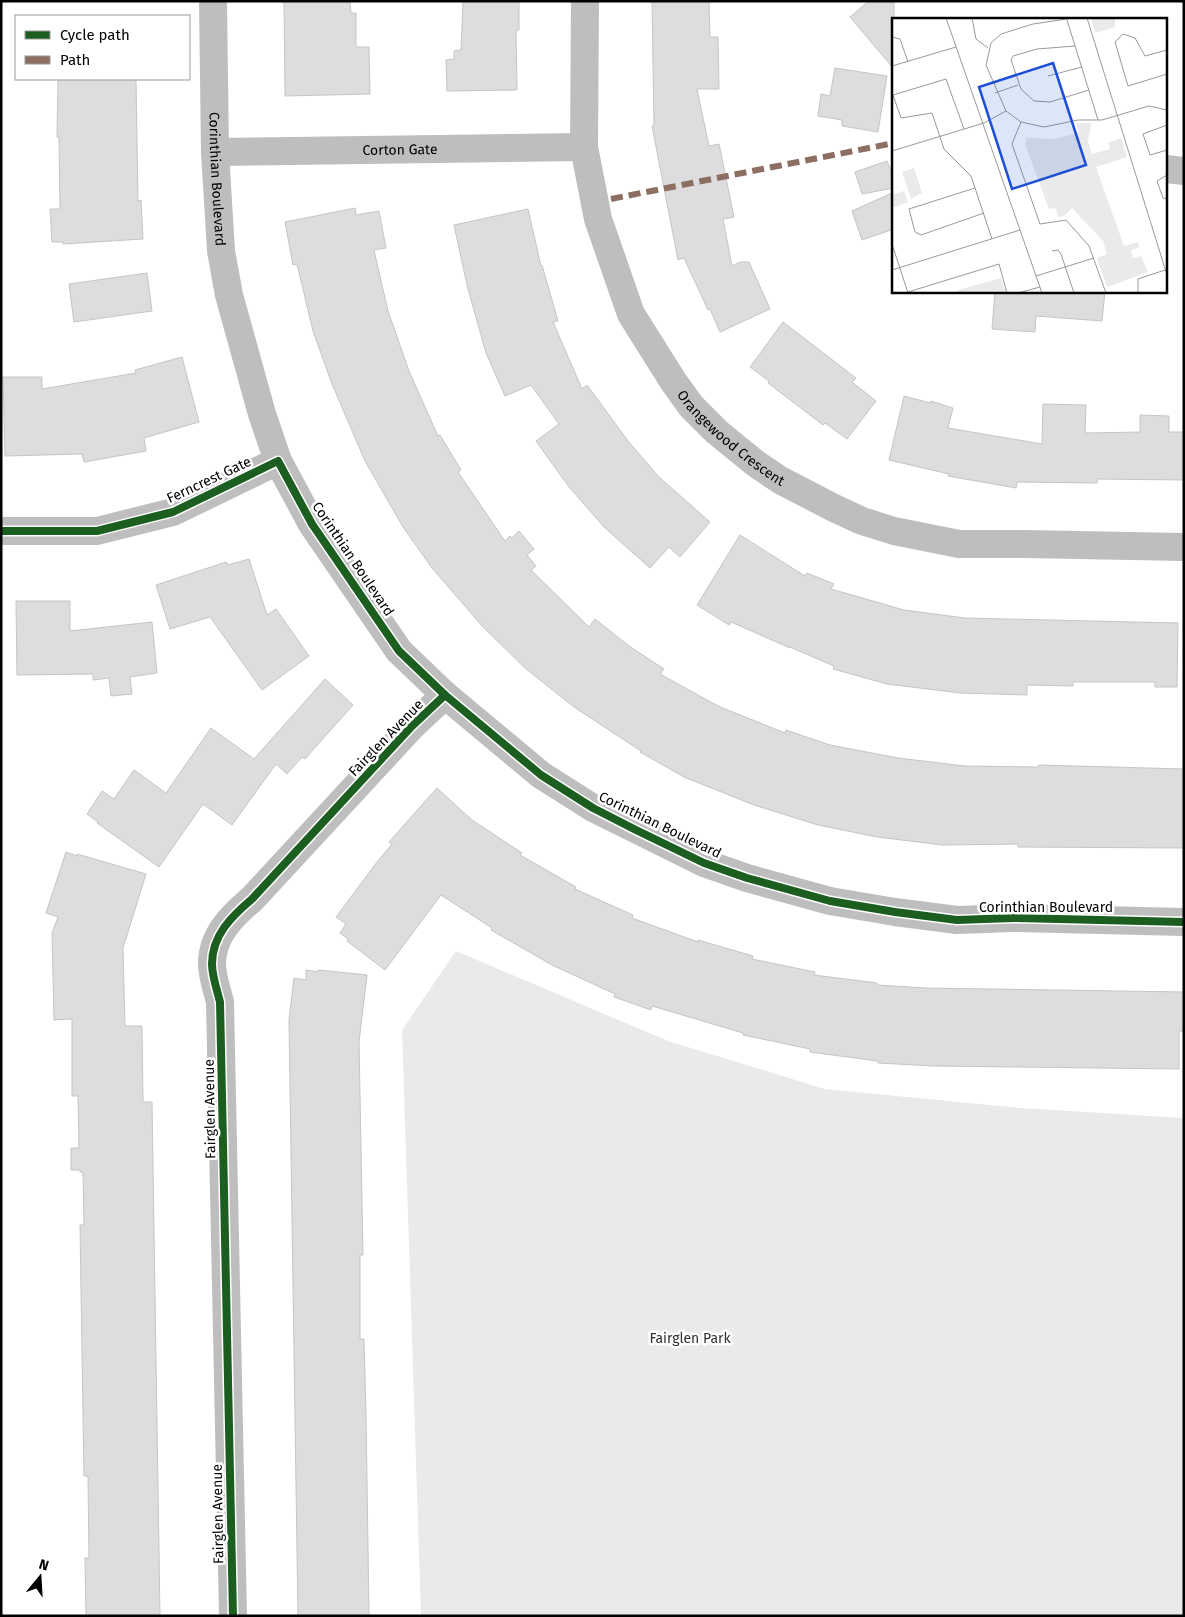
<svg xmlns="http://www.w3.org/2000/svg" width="1185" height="1617" font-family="'Fira Sans',sans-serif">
<rect width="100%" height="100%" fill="#fff"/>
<polygon fill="#eaeaea" points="456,951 668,1041 825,1089 1021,1108 1184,1118 1184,1616 421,1616 402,1030"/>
<g fill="#ddd" stroke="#c5c5c5">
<polygon points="284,1 350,1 351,13 356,13 356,47 369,47 370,94 285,96"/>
<polygon points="463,1 519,1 519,30 516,30 517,90 447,91 446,60 454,59 454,51 461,50"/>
<polygon points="652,1 709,1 710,37 718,37 719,89 697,89 709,146 719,144 734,217 723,219 732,266 740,262 749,262 770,309 720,332 710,309 708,310 684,258 678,260 652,126 654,126"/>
<polygon points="869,1 894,1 894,69 850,17"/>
<polygon points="835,68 887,76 878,132 842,126 842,120 818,116 821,94 830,96"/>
<polygon points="58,79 136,79 138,201 141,200 143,239 63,244 63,242 52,242 50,209 60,209 59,137 57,137"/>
<polygon points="887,161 894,179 894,188 862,194 855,172"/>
<polygon points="894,192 894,229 862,240 852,211"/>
<polygon points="355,208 356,215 379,211 386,248 374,250 388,311 409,371 438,436 440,435 461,470 458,472 505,541 510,536 512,538 519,531 534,549 527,555 536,566 531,570 589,627 595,619 629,646 664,669 660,674 718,706 785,733 786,730 830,745 898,758 965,766 1038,767 1039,765 1184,769 1184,848 1018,847 1018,844 943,845 877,837 818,825 754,805 684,777 640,752 641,751 574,707 525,668 483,627 432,568 403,527 365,461 332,384 313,331 297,264 293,265 285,222"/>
<polygon points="528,209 541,266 542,265 558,321 553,322 582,389 587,385 628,441 659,477 710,522 680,557 669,547 650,568 604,527 569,487 536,441 559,424 531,385 505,396 486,353 467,285 454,225"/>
<polygon points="147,273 152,311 74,322 69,284"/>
<polygon points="995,291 1105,291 1102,321 1036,316 1035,332 992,329"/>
<polygon points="783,322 856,378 852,382 876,401 847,439 825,423 823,425 768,383 769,381 750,367"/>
<polygon points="182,357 199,422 144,438 146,451 84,462 82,454 5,456 3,377 42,377 42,389 136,373 135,370"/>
<polygon points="904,396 930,403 931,401 953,408 948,428 1042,444 1043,404 1086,405 1085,433 1140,432 1140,415 1169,416 1169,432 1184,432 1184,480 1097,479 1097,483 1017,482 1016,488 948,476 949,474 889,460"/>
<polygon points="740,535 805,576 807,573 834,584 831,589 904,610 965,618 1178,623 1177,687 1155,687 1155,682 1073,682 1073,686 1027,685 1027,695 960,693 887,684 833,669 834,666 790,647 790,648 731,622 729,625 697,605"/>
<polygon points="249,559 267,615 276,609 309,656 262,690 210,617 170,629 156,585 226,562 228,565"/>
<polygon points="16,601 70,601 70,631 152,622 157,673 130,677 132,694 111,696 109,678 93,680 93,674 17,675"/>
<polygon points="325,679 353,705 305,759 302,757 287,774 276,764 232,825 203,804 159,867 97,823 98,822 87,814 102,791 114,799 134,770 166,793 211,728 254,759"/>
<polygon points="437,788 472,820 522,853 520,855 576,887 575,889 633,915 632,918 698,942 698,940 753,956 752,959 815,972 814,975 877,983 877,985 926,988 1184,992 1184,1031 1179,1031 1179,1069 933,1066 878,1063 878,1061 810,1052 810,1049 743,1035 743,1033 652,1006 651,1010 614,997 615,994 552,965 491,930 492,928 441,895 385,970 347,941 348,939 340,933 346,924 336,917 377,862 392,844 389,842"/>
<polygon points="66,852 77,856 77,854 146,874 123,948 125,1026 142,1026 143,1102 152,1102 160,1616 86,1616 85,1558 89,1558 88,1476 84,1476 80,1225 84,1225 83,1172 80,1172 80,1170 71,1170 71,1148 79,1148 78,1096 72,1096 72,1019 54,1020 52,933 58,917 46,913"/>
<polygon points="306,970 318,972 318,970 367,975 359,1042 363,1255 360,1255 360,1339 364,1339 366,1414 369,1616 298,1616 289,1020 294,978 306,980"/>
</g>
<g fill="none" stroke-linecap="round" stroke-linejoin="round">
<g stroke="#bebebe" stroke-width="28">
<path id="s1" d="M 213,1 L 215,152 L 221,251 L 229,295 L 262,414 L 278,461 L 312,524 L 399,651 L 445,695 L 541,775 L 593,808 L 704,863 L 747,878 L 830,901 L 895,912 L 957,920 L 1013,918 L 1184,922"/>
<path id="s2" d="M 585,1 L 584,147 L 598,219 L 631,314 L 673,381 L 691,406 L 717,432 L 755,463 L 780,480 L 832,507 L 862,521 L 894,531 L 959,544 L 1024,544 L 1184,547"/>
<path id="s3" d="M 215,152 L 584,147"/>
<polyline points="1166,169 1184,171"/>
<polyline points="1,531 97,531 173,512 278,461"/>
<path d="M 233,1616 L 220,1002 C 217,990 212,976 212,964 C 212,935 232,916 252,899 L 412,726 L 445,695"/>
</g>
<polyline stroke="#8d6e63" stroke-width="6" stroke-dasharray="12 6" stroke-linecap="butt" points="611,199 894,143"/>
<defs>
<g id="cycleway">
<polyline points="1,531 97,531 173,512 278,461 312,524 399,651 445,695 541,775 593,808 636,830 704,863 747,878 830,901 895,912 957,920 1013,918 1184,922"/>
<path d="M 233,1616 L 220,1002 C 217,990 212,976 212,964 C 212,935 232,916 252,899 L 412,726 L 445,695"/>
</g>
</defs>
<use href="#cycleway" stroke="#fff" stroke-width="11"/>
<use href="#cycleway" stroke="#1b5e20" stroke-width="8"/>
</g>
<g text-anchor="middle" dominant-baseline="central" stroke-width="5" stroke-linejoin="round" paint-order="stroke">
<g font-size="14" fill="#000" stroke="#fff">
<text stroke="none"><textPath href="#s3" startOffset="185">Corton Gate</textPath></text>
<text stroke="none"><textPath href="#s1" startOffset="178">Corinthian Boulevard</textPath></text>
<text stroke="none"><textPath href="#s2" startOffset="481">Orangewood Crescent</textPath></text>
<text transform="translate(209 480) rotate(-25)">Ferncrest Gate</text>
<text transform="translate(353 559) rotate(56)">Corinthian Boulevard</text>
<text transform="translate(386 738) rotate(-46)">Fairglen Avenue</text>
<text transform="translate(660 825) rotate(26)">Corinthian Boulevard</text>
<text x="1046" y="907">Corinthian Boulevard</text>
<text transform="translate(210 1109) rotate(-91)">Fairglen Avenue</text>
<text transform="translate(218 1514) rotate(-91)">Fairglen Avenue</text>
</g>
<g font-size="14" fill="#303030" stroke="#fff">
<text x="690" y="1338">Fairglen Park</text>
</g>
</g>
<g transform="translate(892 18)">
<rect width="275" height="275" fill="#fff"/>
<path d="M 199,0 L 223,0 L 223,9 L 203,15 ZM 184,105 L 199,105 L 196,124 L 200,136 L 218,131 L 216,125 L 229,120 L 235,139 L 204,149 L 232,228 L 246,224 L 247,230 L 239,232 L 241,240 L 249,238 L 256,254 L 215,269 L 205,240 L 215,236 L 211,223 L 180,190 L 172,198 L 166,199 L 164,190 L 157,191 L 133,126 L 135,120 L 161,121 L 187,115 ZM 22,150 L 30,175 L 19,181 L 10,154 ZM 12,173 L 16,184 L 0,190 L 0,177 ZM 109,260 L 114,275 L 67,275 L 66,272 Z" fill="#eaeaea"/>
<path fill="none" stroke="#999" stroke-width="1" d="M 54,0 L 150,275M 80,0 L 84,21 L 96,30M 181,0 L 141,6 L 109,16 L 99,25 L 94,47 L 114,93 L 129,104 L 152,109 L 186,102 L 210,102 L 257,88 L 275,92M 195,0 L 275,257M 175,2 L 206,102M 275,13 L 275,30M 0,19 L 8,21 L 16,44M 183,28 L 145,31 L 121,38 L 119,42 L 129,71 L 142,83 L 158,84 L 197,72M 275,32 L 253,38 L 243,20 L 231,16 L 223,24 L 236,68 L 275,56M 0,48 L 64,29M 156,58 L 190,49M 103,75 L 126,67M 1,77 L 9,100 L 40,95 L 52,131 L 79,158 L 100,221M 1,77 L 54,61 L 72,111M 129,104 L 120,126 L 148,206 L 174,202 L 197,228 L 214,275M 275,107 L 251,116 L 258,137 L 275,132M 0,133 L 92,105 L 114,93M 275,157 L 265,163 L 271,180 L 275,181M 83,170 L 17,191 L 23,214 L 29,217 L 92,195M 0,226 L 16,275M 160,233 L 166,232 L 169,236 L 182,275M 0,252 L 128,212M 144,258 L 202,240M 16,274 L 107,246 L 115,275M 126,275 L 148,269M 246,275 L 246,261 L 273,252"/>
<path fill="#1d4ed8" fill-opacity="0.15" stroke="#1d4ed8" stroke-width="2.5" d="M 161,45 L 194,147 L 120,171 L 87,69 Z"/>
<rect width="275" height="275" fill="none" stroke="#000" stroke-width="2.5"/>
</g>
<rect width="1185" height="1617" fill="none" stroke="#000000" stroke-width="5"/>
<rect x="15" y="15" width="175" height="65" fill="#ffffff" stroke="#999999"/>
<rect x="25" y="31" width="25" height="8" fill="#1b5e20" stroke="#999999"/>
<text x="60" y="40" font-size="15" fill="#000000">Cycle path</text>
<rect x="25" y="56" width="25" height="8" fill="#8d6e63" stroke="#999999"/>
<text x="60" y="65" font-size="15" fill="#000000">Path</text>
<g transform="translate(40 1577) rotate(18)" stroke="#ffffff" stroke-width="4" paint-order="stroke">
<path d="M0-4L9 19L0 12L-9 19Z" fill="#000000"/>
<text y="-8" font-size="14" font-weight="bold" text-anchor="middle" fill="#000000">N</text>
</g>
</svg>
